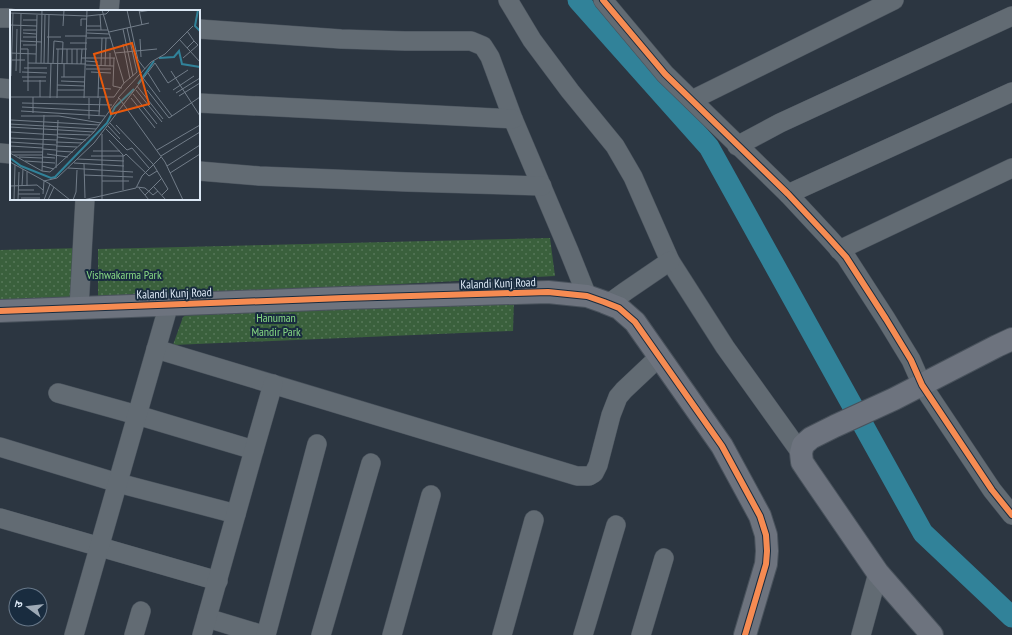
<svg xmlns="http://www.w3.org/2000/svg" width="1012" height="635" font-family="'PT Sans Narrow','Noto Sans Devanagari',sans-serif">
<defs>
<pattern id="grass-dots" width="8" height="8" patternUnits="userSpaceOnUse"><rect width="8" height="8" fill="#3a603c"/><path d="M2 2h.1M6 6h.1" fill="none" stroke="#567759" stroke-width="1.8" stroke-linecap="round"/></pattern>
</defs>
<rect width="100%" height="100%" fill="#2c3641"/>
<g fill="url(#grass-dots)">
<polygon points="550,238 555,276 98,300 98,249"/>
<polygon points="82,248 83,301 0,304 0,250"/>
<polygon points="514,299 513,331 173,345 183,317 194,311"/>
</g>
<g fill="none" stroke-linecap="round" stroke-linejoin="round">
<polyline stroke="#318299" stroke-width="21" points="578,0 709,147 923,533 1012,617"/>
<defs>
<g id="street">
<polyline points="508,0 532,40 570,91 615,146 633,177 670,261 725,347 801,453"/>
<polyline points="603,0 665,74 788,194 828,237 846,257 886,319 911,360 922,385 992,490 1012,515"/>
<polyline points="109,11 110,0"/>
<polyline points="0,18 11,18"/>
<polyline points="199,29 341,39 405,41 471,41 483,46 490,57 513,119 569,251 587,296"/>
<polyline points="0,88 11,89"/>
<polyline points="692,100 894,0"/>
<polyline points="199,103 513,119"/>
<polyline points="737,146 780,123 1012,16"/>
<polyline points="0,153 11,154"/>
<polyline points="199,171 259,176 407,182 542,186"/>
<polyline points="788,194 1012,92"/>
<polyline points="839,250 1012,168"/>
<polyline points="608,304 626,291 670,261"/>
<polyline points="79,308 85,199"/>
<polyline points="156,349 577,476 589,476 594,473 598,465 611,415 618,397 624,390 659,357"/>
<polyline points="58,393 137,415 254,450"/>
<polyline points="0,447 118,483 236,514"/>
<polyline points="0,518 218,581"/>
<polyline points="207,618 263,635"/>
<polyline points="74,635 169,304"/>
<polyline points="134,635 141,611"/>
<polyline points="202,635 254,450 273,384"/>
<polyline points="266,635 317,444"/>
<polyline points="321,635 371,463"/>
<polyline points="392,635 431,495"/>
<polyline points="502,635 534,520"/>
<polyline points="583,635 616,525"/>
<polyline points="641,635 664,558"/>
<polyline points="861,635 878,573"/>
</g>
<g id="secondary">
<polyline points="0,311 344,298 548,292 587,296 604,302 619,308 635,322 722,446 760,516 766,535 767,551 766,564 745,635"/>
<polyline points="932,635 878,573 808,471 802,462 801,453 803,445 811,438 835,426 894,399 997,346 1012,339"/>
</g>
</defs>
<use href="#street" stroke="#49525c" stroke-width="20"/>
<use href="#secondary" stroke="#49525c" stroke-width="24"/>
<use href="#street" stroke="#626b73" stroke-width="19"/>
<use href="#secondary" stroke="#6d737e" stroke-width="22"/>
<defs>
<g id="cycleway">
<polyline points="603,0 665,74 788,194 828,237 846,257 886,319 911,360 922,385 992,490 1012,515"/>
<polyline points="0,311 344,298 548,292 587,296 604,302 619,308 635,322 722,446 760,516 766,535 767,551 766,564 745,635"/>
</g>
</defs>
<use href="#cycleway" stroke="#192c3f" stroke-width="8"/>
<use href="#cycleway" stroke="#f68b52" stroke-width="6"/>
</g>
<g text-anchor="middle" dominant-baseline="central" stroke-width="4" stroke-linejoin="round" paint-order="stroke">
<g font-size="12" fill="#86d883" stroke="#192c3f">
<text x="124" y="274">Vishwakarma Park</text>
<text x="276" y="317">Hanuman<tspan x="276" dy="14">Mandir Park</tspan></text>
</g>
<g font-size="12" fill="#dce8f5" stroke="#192c3f">
<text transform="translate(498 283) rotate(-2)">Kalandi Kunj Road</text>
<text transform="translate(174 293) rotate(-2)">Kalandi Kunj Road</text>
</g>
</g>
<g transform="translate(10 10)">
<rect width="190" height="190" fill="#2c3641"/>
<path fill="none" stroke="#318299" stroke-width="2" d="M 188,0 L 185,16 L 190,21M 149,48 L 164,47 L 169,41 L 172,54 L 190,57M 128,74 L 144,51M 0,148 L 11,156 L 41,168 L 45,167 L 97,113 L 105,97 L 124,79"/>
<path fill="none" stroke="#727d89" stroke-width="1" d="M 117,0 L 128,50 L 135,59M 129,0 L 132,15M 129,2 L 141,0M 0,3 L 77,6 L 96,4 L 100,0M 90,5 L 91,20M 13,10 L 27,10M 0,15 L 27,16M 53,16 L 54,0M 71,16 L 71,9 L 77,9M 77,16 L 91,16M 113,19 L 123,66M 13,20 L 26,20M 77,20 L 98,20M 177,21 L 184,31 L 177,38M 99,22 L 139,13M 13,23 L 26,24M 77,23 L 99,24M 55,26 L 77,26M 13,27 L 26,27M 37,27 L 51,27M 77,28 L 101,28M 130,29 L 131,47M 169,29 L 190,52M 11,31 L 32,32M 60,33 L 77,33M 113,34 L 120,69M 13,35 L 26,35M 11,39 L 18,39 L 18,81M 46,39 L 77,39M 0,43 L 26,44M 105,43 L 147,39M 71,48 L 105,48M 104,48 L 103,76 L 112,78M 173,48 L 188,35 L 184,31M 0,50 L 15,50M 76,51 L 88,52M 18,53 L 76,54M 26,53 L 27,5M 31,53 L 32,0M 34,53 L 35,5M 38,53 L 39,5M 43,53 L 44,31 L 53,32 L 52,54M 57,54 L 57,39M 62,54 L 62,39M 67,54 L 67,39M 71,54 L 72,39M 76,55 L 104,56M 91,56 L 92,28M 95,56 L 96,28M 100,56 L 100,43M 14,58 L 37,58M 76,59 L 101,59M 6,61 L 7,19M 161,61 L 190,106M 12,62 L 37,63M 81,62 L 101,63M 10,63 L 11,4M 138,63 L 150,82M 1,66 L 3,3M 12,67 L 36,67M 51,67 L 75,67M 54,67 L 54,54M 133,68 L 162,106M 13,71 L 36,71M 51,71 L 75,72M 114,73 L 127,62 L 117,18M 47,75 L 75,76M 127,76 L 153,109M 88,78 L 101,79M 47,80 L 74,80M 126,80 L 152,112M 137,80 L 159,108 L 190,87M 163,80 L 184,66M 166,83 L 190,68M 123,84 L 147,114M 169,86 L 190,73M 0,87 L 104,87 L 114,73 L 92,0M 30,87 L 30,70M 40,88 L 41,53M 47,88 L 48,39M 74,88 L 77,0M 79,88 L 79,109M 88,88 L 89,56M 108,88 L 141,52 L 155,44 L 183,16M 121,88 L 145,118M 12,93 L 102,95M 12,97 L 90,101M 11,101 L 95,106M 23,103 L 23,87M 89,105 L 90,88M 11,106 L 49,106 L 91,113M 1,110 L 89,115M 100,113 L 110,124M 0,114 L 86,119M 106,115 L 143,154 L 158,179 L 152,185M 98,116 L 110,129M 0,117 L 84,122M 96,119 L 117,140 L 122,138 L 139,158M 0,122 L 47,125M 47,124 L 80,125M 47,127 L 76,130M 0,128 L 47,130M 99,130 L 113,145 L 113,180M 0,132 L 46,135M 46,132 L 72,133M 0,136 L 33,138M 46,136 L 67,137M 33,139 L 46,140M 147,140 L 190,115M 46,141 L 63,142M 83,141 L 110,141M 0,142 L 33,142M 0,143 L 32,161 L 40,162 L 84,122 L 109,88 L 155,152 L 173,190M 37,144 L 58,147M 4,145 L 32,145M 81,146 L 114,146 L 116,144 L 139,166 L 147,161M 151,146 L 190,122M 9,147 L 32,148M 32,147 L 45,148M 67,149 L 114,151M 15,151 L 45,153M 0,152 L 40,174 L 60,190M 64,153 L 114,156M 74,154 L 75,188M 32,156 L 44,159M 157,156 L 190,135M 46,158 L 48,110M 58,158 L 123,162M 32,161 L 34,105M 160,163 L 190,144M 74,165 L 123,167M 34,171 L 47,168 L 84,133 L 145,53 L 158,73 L 178,60M 92,171 L 119,171M 0,176 L 27,175 L 33,180M 12,176 L 13,159M 17,176 L 17,162M 143,176 L 156,190M 127,177 L 135,178 L 143,185 L 148,181M 129,178 L 139,190M 8,180 L 24,180M 8,184 L 30,184M 33,184 L 34,171M 135,185 L 152,168M 11,188 L 30,188M 4,190 L 5,155M 8,190 L 9,162M 34,190 L 40,174M 38,190 L 44,177M 63,190 L 66,182 L 67,160M 73,190 L 126,178 L 132,166 L 151,147M 92,190 L 92,124"/>
<path fill="#e8590c" fill-opacity="0.15" stroke="#e8590c" stroke-width="2" d="M 122,33 L 139,94 L 101,104 L 84,44 Z"/>
<rect width="190" height="190" fill="none" stroke="#dce8f5" stroke-width="2"/>
</g>
<g transform="translate(28 607) rotate(285)"><circle r="19" fill="#192c3f" stroke="#677788"/>
<path d="M0-3L7 15L0 10L-7 15Z" fill="#9eaab6"/>
<text y="-6" font-size="11" font-weight="bold" text-anchor="middle" fill="#dce8f5">उ</text>
</g>
</svg>
